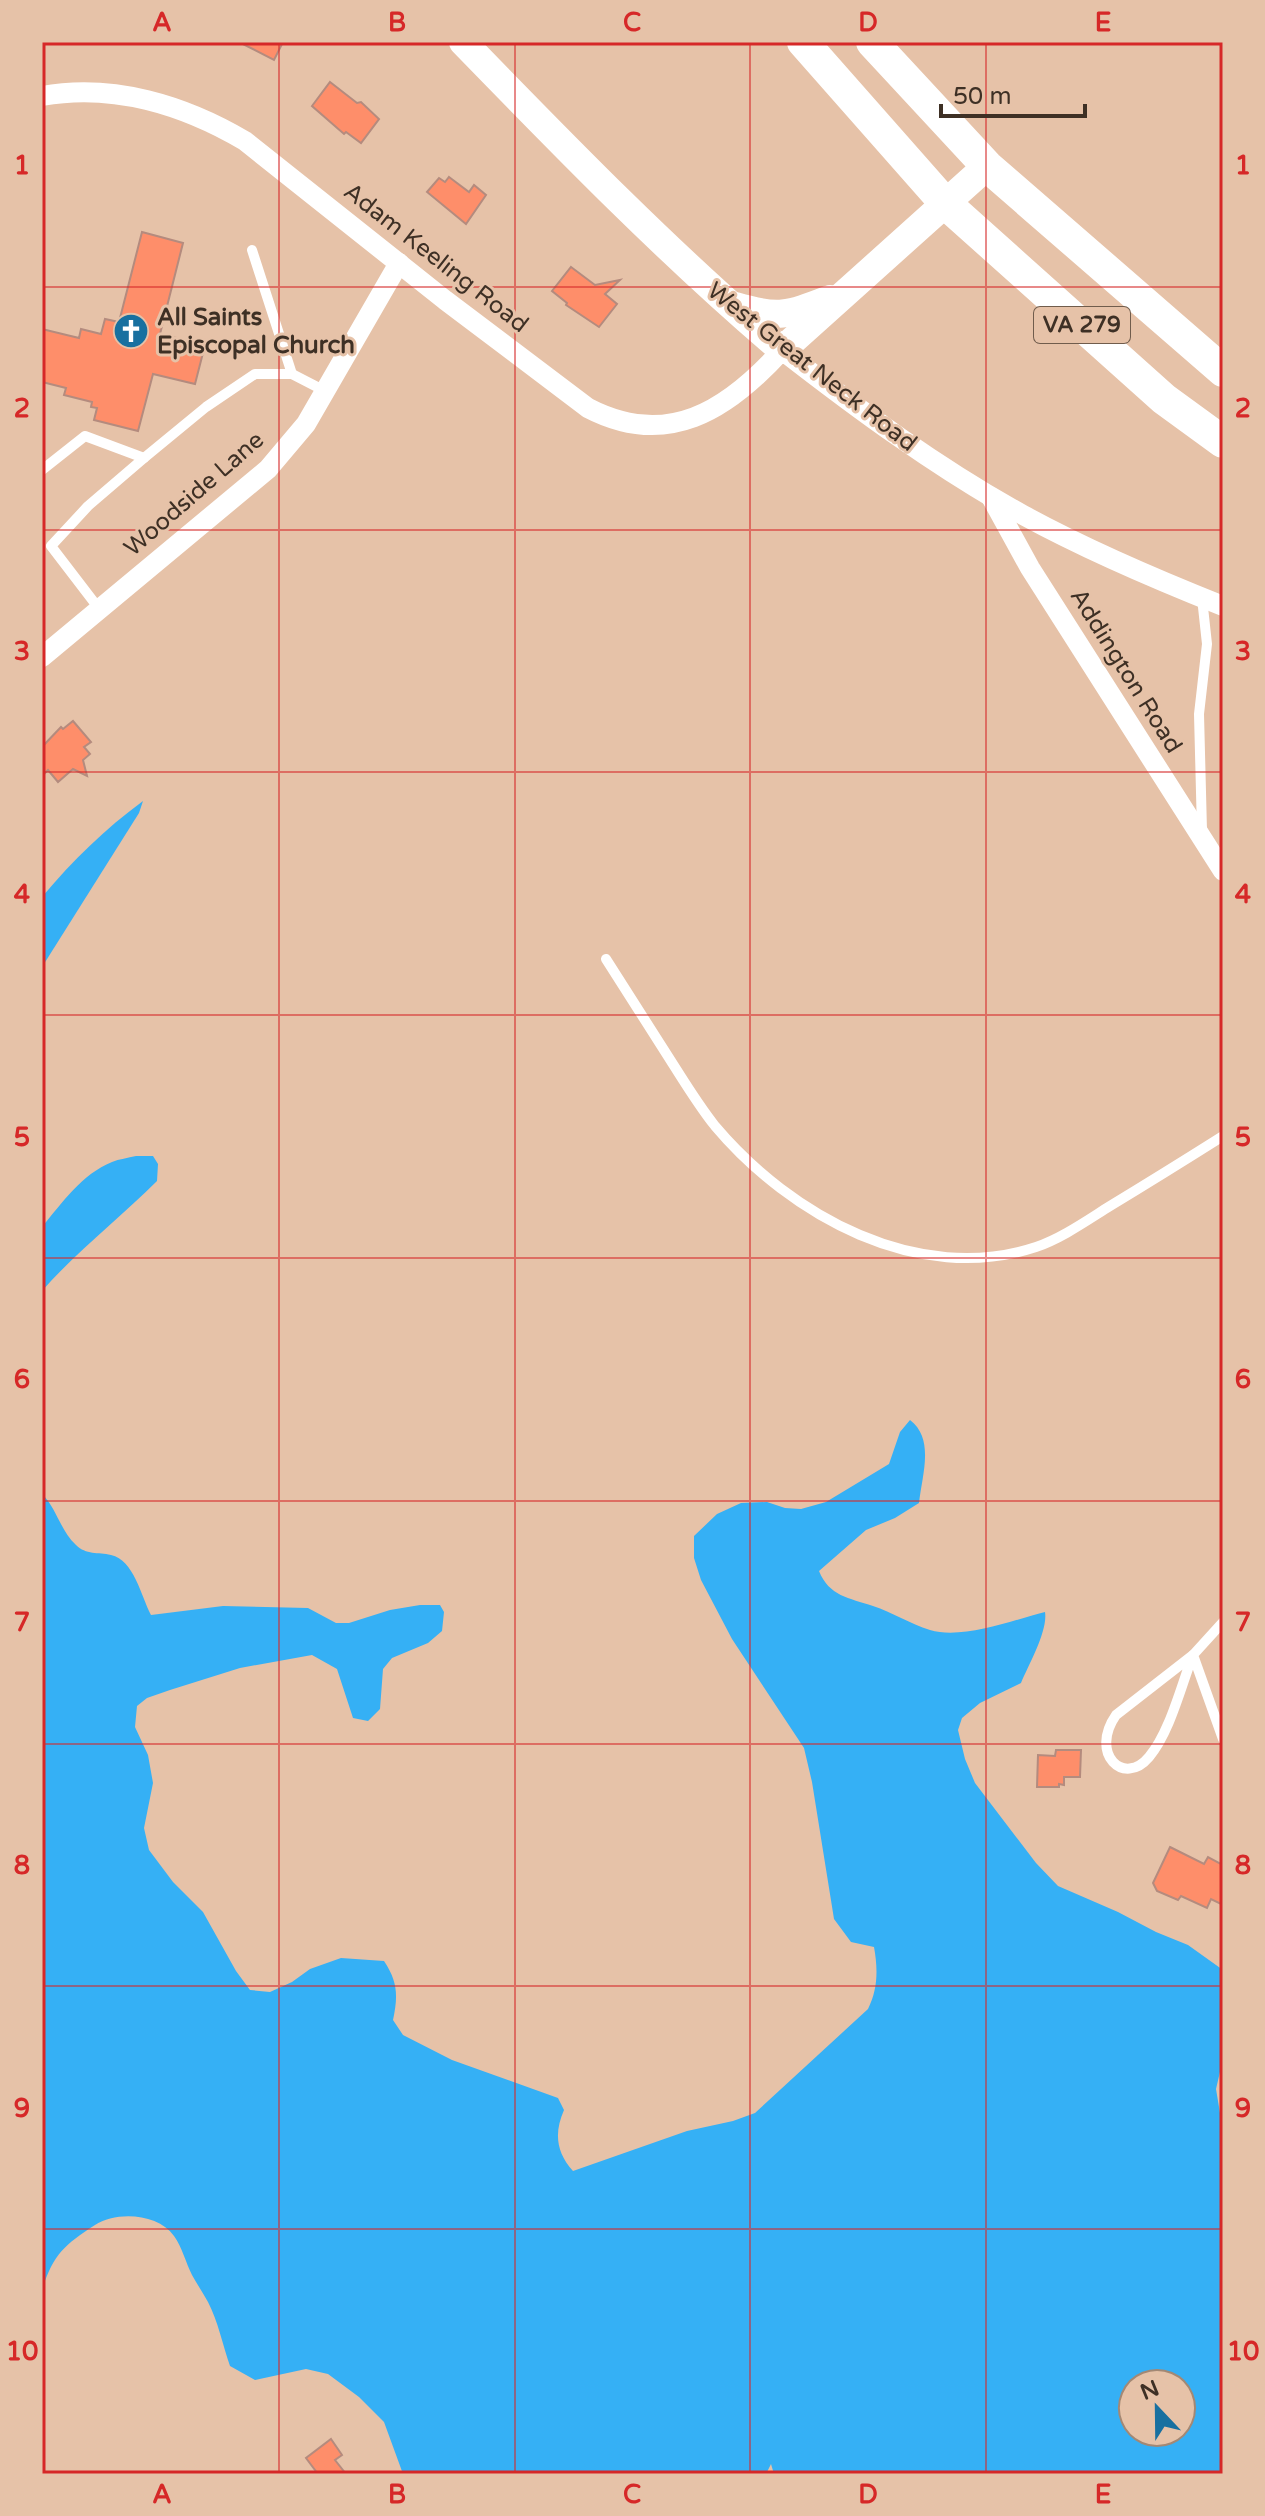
<svg xmlns="http://www.w3.org/2000/svg" width="1265" height="2516" font-family="'Varela Round',sans-serif">
<rect width="100%" height="100%" fill="#e6c2a8"/>
<g fill="#35b0f5" fill-rule="evenodd">
<path d="M 143,801 L 139,813 L 42,967 L 42,897 C 73,860 105,829 143,801 Z"/>
<path d="M 136,1156 L 153,1156 L 158,1164 L 157,1181 C 120,1218 77,1251 42,1291 L 42,1227 C 62,1203 82,1174 112,1162 C 119,1159 128,1158 136,1156 Z"/>
<path d="M 910,1420 C 935,1439 922,1475 919,1503 L 895,1518 L 866,1530 L 819,1571 C 829,1596 849,1598 873,1606 C 892,1612 910,1624 930,1630 C 962,1640 1013,1620 1045,1612 C 1048,1631 1029,1664 1021,1683 L 980,1703 L 962,1718 L 958,1730 L 965,1759 L 975,1783 L 1036,1863 L 1058,1886 L 1118,1912 L 1156,1932 L 1188,1945 L 1223,1970 L 1223,2059 L 1216,2089 L 1223,2131 L 1223,2474 L 774,2474 L 771,2464 L 766,2474 L 403,2474 L 384,2422 L 359,2397 L 328,2374 L 306,2369 L 255,2380 L 230,2366 C 223,2346 218,2321 208,2302 C 203,2293 197,2284 192,2275 C 186,2263 182,2247 174,2236 C 158,2213 116,2211 95,2225 C 64,2245 53,2255 42,2290 L 42,1494 C 57,1509 60,1530 76,1545 C 86,1555 98,1552 111,1555 C 134,1560 141,1596 151,1615 L 223,1606 L 308,1608 L 336,1623 L 349,1623 L 390,1610 L 420,1605 L 440,1605 L 444,1612 L 442,1631 L 428,1643 L 392,1658 L 383,1669 L 380,1709 L 368,1721 L 353,1718 L 337,1669 L 312,1655 L 240,1668 L 170,1690 L 147,1698 L 137,1706 L 135,1727 L 148,1755 L 153,1783 L 144,1828 L 149,1850 L 173,1882 L 203,1912 L 236,1971 L 250,1990 L 270,1992 L 292,1982 L 310,1969 L 341,1958 L 384,1961 C 398,1982 398,1996 393,2020 L 403,2035 L 452,2060 L 558,2098 L 564,2110 C 554,2133 556,2152 573,2171 L 687,2131 L 733,2121 L 755,2113 L 868,2009 C 878,1989 878,1969 874,1947 L 851,1942 L 834,1919 L 812,1782 L 804,1748 L 732,1639 L 701,1580 L 694,1558 L 694,1536 L 717,1514 L 741,1503 L 767,1502 L 785,1508 L 801,1509 L 826,1502 L 889,1464 L 900,1432 ZM 1133,2384 L 1181,2384 L 1181,2432 L 1133,2432 Z"/>
</g>
<g fill="#fe8e6a" stroke="#b48b7e" stroke-width="2">
<polygon points="239,42 283,42 274,60"/>
<polygon points="330,82 357,103 361,102 379,119 361,143 346,132 344,134 312,106"/>
<polygon points="449,177 469,192 474,185 486,195 466,224 427,192 439,178 445,182"/>
<polygon points="142,232 183,243 160,334 205,345 195,384 153,374 138,431 94,420 97,408 91,407 92,402 64,395 66,388 42,382 42,329 79,338 81,329 101,334 105,319 119,322"/>
<polygon points="571,267 595,285 620,280 605,294 617,304 599,327 566,305 567,303 552,291"/>
<polygon points="73,721 91,742 84,747 90,754 83,760 87,776 73,769 58,782 48,770 42,776 42,747 61,727 63,729"/>
<polygon points="1056,1750 1081,1750 1080,1777 1064,1777 1064,1785 1059,1784 1059,1787 1037,1787 1038,1755 1055,1756"/>
<polygon points="1170,1847 1204,1864 1208,1857 1223,1865 1223,1905 1211,1899 1207,1908 1181,1896 1178,1900 1157,1891 1153,1883"/>
<polygon points="331,2439 342,2455 335,2460 346,2474 318,2474 306,2458"/>
</g>
<g fill="none" stroke-linecap="round" stroke-linejoin="round">
<g stroke="#fff" stroke-width="10">
<polyline points="252,250 292,374"/>
<polyline points="42,470 85,436 144,458"/>
<polyline points="100,610 51,546 88,506 144,458 206,407 255,374 292,374 325,391"/>
<polyline points="1202,831 1199,714 1207,644 1202,598"/>
<path d="M 606,959 C 628,993 649,1027 671,1061 C 685,1083 699,1106 715,1126 C 791,1216 918,1286 1036,1247 C 1062,1238 1086,1221 1110,1206 C 1148,1183 1185,1160 1223,1136"/>
<polyline points="1223,1622 1193,1655 1223,1739"/>
<path d="M 1193,1655 C 1181,1686 1170,1732 1149,1757 C 1124,1787 1089,1754 1116,1715 Z"/>
</g>
<g stroke="#fff" stroke-width="20">
<path d="M 42,96 C 113,83 184,105 245,141 L 445,300 L 588,408 C 667,449 727,411 782,350 C 859,410 938,468 1023,515 C 1087,550 1155,579 1223,606"/>
<polyline points="991,497 1030,568 1223,871"/>
<polyline points="42,657 268,469 306,424 399,263"/>
</g>
<g stroke="#fff" stroke-width="28">
<path d="M 463,42 C 566,148 669,254 782,350 L 987,166"/>
<path d="M 735,306 C 779,319 788,315 830,299"/>
</g>
<g stroke="#fff" stroke-width="32">
<polyline points="803,42 945,203 1164,399 1223,442"/>
<polyline points="872,42 987,166 1223,371"/>
</g>
</g>
<path fill="none" stroke="#d62828" stroke-width="2" stroke-opacity="0.55" d="M 279,42 L 279,2474M 515,42 L 515,2474M 750,42 L 750,2474M 986,42 L 986,2474M 42,287 L 1223,287M 42,530 L 1223,530M 42,772 L 1223,772M 42,1015 L 1223,1015M 42,1258 L 1223,1258M 42,1501 L 1223,1501M 42,1744 L 1223,1744M 42,1986 L 1223,1986M 42,2229 L 1223,2229"/>
<defs>
<symbol id="church-disc" viewBox="-11 -11 22 22"><circle r="9.5" fill="#1870a0" stroke="#e6c2a8"/><path d="M-1.2-6h2.4v3.5h3.3v2.4h-3.3V6h-2.4V-.1h-3.3v-2.4h3.3Z" fill="#fff"/></symbol>
</defs>
<g fill-rule="evenodd">
<use href="#church-disc" x="111" y="311" width="40" height="40"/>
</g>
<g text-anchor="middle" dominant-baseline="central" stroke-width="6" stroke-linejoin="round" paint-order="stroke">
<rect fill="#e6c2a8" stroke="#705c4c" stroke-width="2" x="1034" y="307" width="96" height="36" rx="6"/>
<g font-size="22" font-weight="bold" fill="#3e3025">
<text x="1082" y="325">VA 279</text>
</g>
<g font-size="24" fill="#3e3025" stroke="#e6c2a8">
<text transform="translate(436 258) rotate(38)">Adam Keeling Road</text>
<text transform="translate(812 367) rotate(38)">West Great Neck Road</text>
<text transform="translate(194 494) rotate(-41)">Woodside Lane</text>
<text transform="translate(1126 671) rotate(58)">Addington Road</text>
</g>
<g font-size="24" font-weight="bold" fill="#3e3025" stroke="#e6c2a8" text-anchor="start">
<text x="157" y="317">All Saints<tspan x="157" dy="28">Episcopal Church</tspan></text>
</g>
</g>
<rect width="1265" height="2516" fill="none" stroke="#e6c2a8" stroke-width="88"/>
<g transform="translate(1157 2408) rotate(338)"><circle r="38" fill="#e6c2a8" stroke="#a38874" stroke-width="2"/>
<path d="M0-6L14 30L0 20L-14 30Z" fill="#1870a0"/>
<text y="-12" font-size="22" font-weight="bold" text-anchor="middle" fill="#3e3025">N</text>
</g>
<path d="M941 104v12h144v-12" fill="none" stroke="#3e3025" stroke-width="4"/>
<text x="953" y="104" font-size="24" fill="#3e3025" stroke="#e6c2a8" stroke-width="6" paint-order="stroke">50 m</text>
<rect x="44" y="44" width="1177" height="2428" fill="none" stroke="#d62828" stroke-width="3"/>
<g font-size="26" text-anchor="middle" font-weight="bold" fill="#d62828">
<text x="162" y="31">A</text>
<text x="397" y="31">B</text>
<text x="632" y="31">C</text>
<text x="868" y="31">D</text>
<text x="1103" y="31">E</text>
<text x="22" y="174">1</text>
<text x="1243" y="174">1</text>
<text x="22" y="417">2</text>
<text x="1243" y="417">2</text>
<text x="22" y="660">3</text>
<text x="1243" y="660">3</text>
<text x="22" y="903">4</text>
<text x="1243" y="903">4</text>
<text x="22" y="1146">5</text>
<text x="1243" y="1146">5</text>
<text x="22" y="1388">6</text>
<text x="1243" y="1388">6</text>
<text x="22" y="1631">7</text>
<text x="1243" y="1631">7</text>
<text x="22" y="1874">8</text>
<text x="1243" y="1874">8</text>
<text x="22" y="2117">9</text>
<text x="1243" y="2117">9</text>
<text x="22" y="2360">10</text>
<text x="1243" y="2360">10</text>
<text x="162" y="2503">A</text>
<text x="397" y="2503">B</text>
<text x="632" y="2503">C</text>
<text x="868" y="2503">D</text>
<text x="1103" y="2503">E</text>
</g>
</svg>
